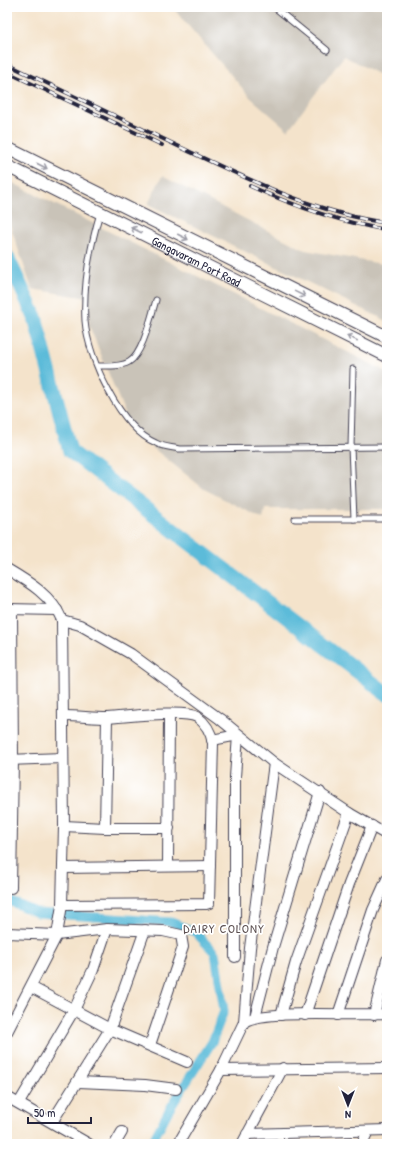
<svg xmlns="http://www.w3.org/2000/svg" width="394" height="1151" font-family="'Patrick Hand',sans-serif">
<rect width="100%" height="100%" fill="#fff"/>
<filter id="ink" filterUnits="userSpaceOnUse"><feTurbulence type="fractalNoise" baseFrequency=".025" numOctaves="2"/><feDisplacementMap in="SourceGraphic" scale="8" xChannelSelector="R" yChannelSelector="G"/><feConvolveMatrix kernelMatrix="1 2 1 2 8 2 1 2 1" color-interpolation-filters="sRGB"/></filter>
<filter id="wash" filterUnits="userSpaceOnUse"><feTurbulence type="fractalNoise" baseFrequency=".012" numOctaves="4" result="noise"/><feDisplacementMap in="SourceGraphic" scale="16" xChannelSelector="R" yChannelSelector="G"/><feGaussianBlur stdDeviation="0.9" result="paint"/><feColorMatrix in="noise" values="0 0 0 0 0 0 0 0 0 0 0 0 0 0 0 0 0 1.4 0 .05"/><feComposite in="paint" operator="in"/></filter>
<g filter="url(#wash)">
<rect width="100%" height="100%" fill="#f4e3cb"/>
<g fill="#c9c3b8">
<polygon points="172,7 387,7 387,79 344,56 288,130 251,98"/>
<polygon points="162,176 305,250 387,265 387,321 148,204"/>
<polygon points="7,180 387,372 387,509 265,509 263,519 204,489 132,431 89,325 88,298 32,289 7,216"/>
</g>
<g fill="none" stroke-linecap="round" stroke-linejoin="round">
<polyline stroke="#5bbbd9" stroke-width="9" points="7,900 38,913 171,922 195,932 215,953 224,1011 212,1042 169,1110 151,1144"/>
<polyline stroke="#5bbbd9" stroke-width="15" points="7,257 35,317 70,451 387,694"/>
</g>
</g>
<g filter="url(#ink)">
<g fill="none" stroke-linecap="round" stroke-linejoin="round">
<defs>
<g id="service">
<polyline points="274,7 327,50"/>
<path d="M 100,213 C 90,247 83,285 85,321 C 88,358 120,428 156,443 C 163,447 171,447 179,449 L 387,447"/>
<path d="M 98,366 C 108,366 120,367 129,362 C 143,354 151,316 156,300"/>
<polyline points="353,369 351,447 354,519"/>
<polyline points="295,519 387,519"/>
</g>
<g id="minor">
<path d="M 7,569 C 29,582 52,596 62,620 L 64,826 L 62,905 L 57,935 L 7,1032"/>
<polyline points="7,609 57,610"/>
<polyline points="62,620 80,625 131,654 220,719 274,763 349,813 387,835"/>
<polyline points="212,740 238,735 235,777 235,957"/>
<polyline points="7,760 63,758"/>
<polyline points="64,826 105,828 169,828"/>
<polyline points="105,828 107,718"/>
<polyline points="168,865 169,715"/>
<polyline points="63,868 210,866"/>
<polyline points="11,888 13,760 12,609"/>
<path d="M 62,905 L 206,904 L 209,903 L 213,743 C 211,733 206,723 197,717 C 183,709 126,717 107,718 C 93,718 78,716 64,716"/>
<polyline points="7,933 57,935 107,929 163,931 181,935 183,947 150,1045"/>
<polyline points="31,987 110,1029 187,1062"/>
<polyline points="281,1015 296,962 349,813"/>
<polyline points="305,1015 349,884 372,826"/>
<polyline points="338,1015 373,910 387,879"/>
<polyline points="374,1015 387,960"/>
<polyline points="255,1017 273,947 320,792"/>
<polyline points="244,1022 250,948 274,763"/>
<polyline points="221,1070 387,1068"/>
<polyline points="79,1082 145,1085 176,1089"/>
<polyline points="7,1097 89,1144"/>
<polyline points="19,1103 74,1010 93,970 107,929"/>
<polyline points="52,1122 110,1029 145,930"/>
<polyline points="247,1134 387,1130"/>
<polyline points="7,1143 9,1144"/>
<polyline points="115,1144 122,1132"/>
<path d="M 178,1144 L 221,1070 L 244,1022 C 261,1009 359,1016 387,1014"/>
<polyline points="242,1144 283,1068"/>
<polyline points="362,1144 368,1131"/>
</g>
<g id="tertiary">
<polyline points="7,148 387,337"/>
<path id="s1" d="M 7,166 L 387,356"/>
</g>
</defs>
<use href="#service" stroke="#423f51" stroke-width="7"/>
<use href="#minor" stroke="#423f51" stroke-width="12"/>
<use href="#tertiary" stroke="#423f51" stroke-width="14"/>
<use href="#service" stroke="#fff" stroke-width="5"/>
<use href="#minor" stroke="#fff" stroke-width="10"/>
<use href="#tertiary" stroke="#fff" stroke-width="12"/>
<defs>
<g id="rail">
<path d="M 7,64 C 65,92 124,120 182,148 C 248,179 315,213 387,223"/>
<polyline points="7,72 162,145"/>
<path d="M 250,186 C 294,206 339,222 387,230"/>
</g>
</defs>
<use href="#rail" stroke="#22223b" stroke-width="4"/>
<use href="#rail" stroke="#fff" stroke-width="2.5" stroke-dasharray="8" stroke-linecap="butt"/>
</g>
<defs><path id="oneway-shaft" d="M-6 0H5M1.5-3L5.5 0L1.5 3" fill="none" stroke-width="1.6" stroke-linecap="round" stroke-linejoin="round"/></defs>
<g stroke="#9c9ca7">
<use href="#oneway-shaft" transform="translate(42 166) rotate(27)"/>
<use href="#oneway-shaft" transform="translate(136 230) rotate(-153)"/>
<use href="#oneway-shaft" transform="translate(183 237) rotate(27)"/>
<use href="#oneway-shaft" transform="translate(300 294) rotate(26)"/>
<use href="#oneway-shaft" transform="translate(352 338) rotate(-153)"/>
</g>
</g>
<g text-anchor="middle" dominant-baseline="central" stroke-width="3.5" stroke-linejoin="round" paint-order="stroke">
<g font-size="12" fill="#22223b" stroke="#fff">
<text stroke="none"><textPath href="#s1" startOffset="212">Gangavaram Port Road</textPath></text>
</g>
<g font-size="13" letter-spacing="1" fill="#5c5051" stroke="#fff">
<text x="224" y="928">DAIRY COLONY</text>
</g>
</g>
<rect width="394" height="1151" fill="none" stroke="#fff" stroke-width="24"/>
<g transform="translate(348 1105) rotate(180)" stroke="#ffffff" stroke-width="3" paint-order="stroke">
<path d="M0-3L7 15L0 10L-7 15Z" fill="#22223b"/>
<text y="-6" font-size="11" font-weight="bold" text-anchor="middle" fill="#22223b">N</text>
</g>
<path d="M28 1117v6h63v-6" fill="none" stroke="#22223b" stroke-width="2"/>
<text x="34" y="1117" font-size="12" fill="#22223b" stroke="#ffffff" stroke-width="3" paint-order="stroke">50 m</text>
</svg>
